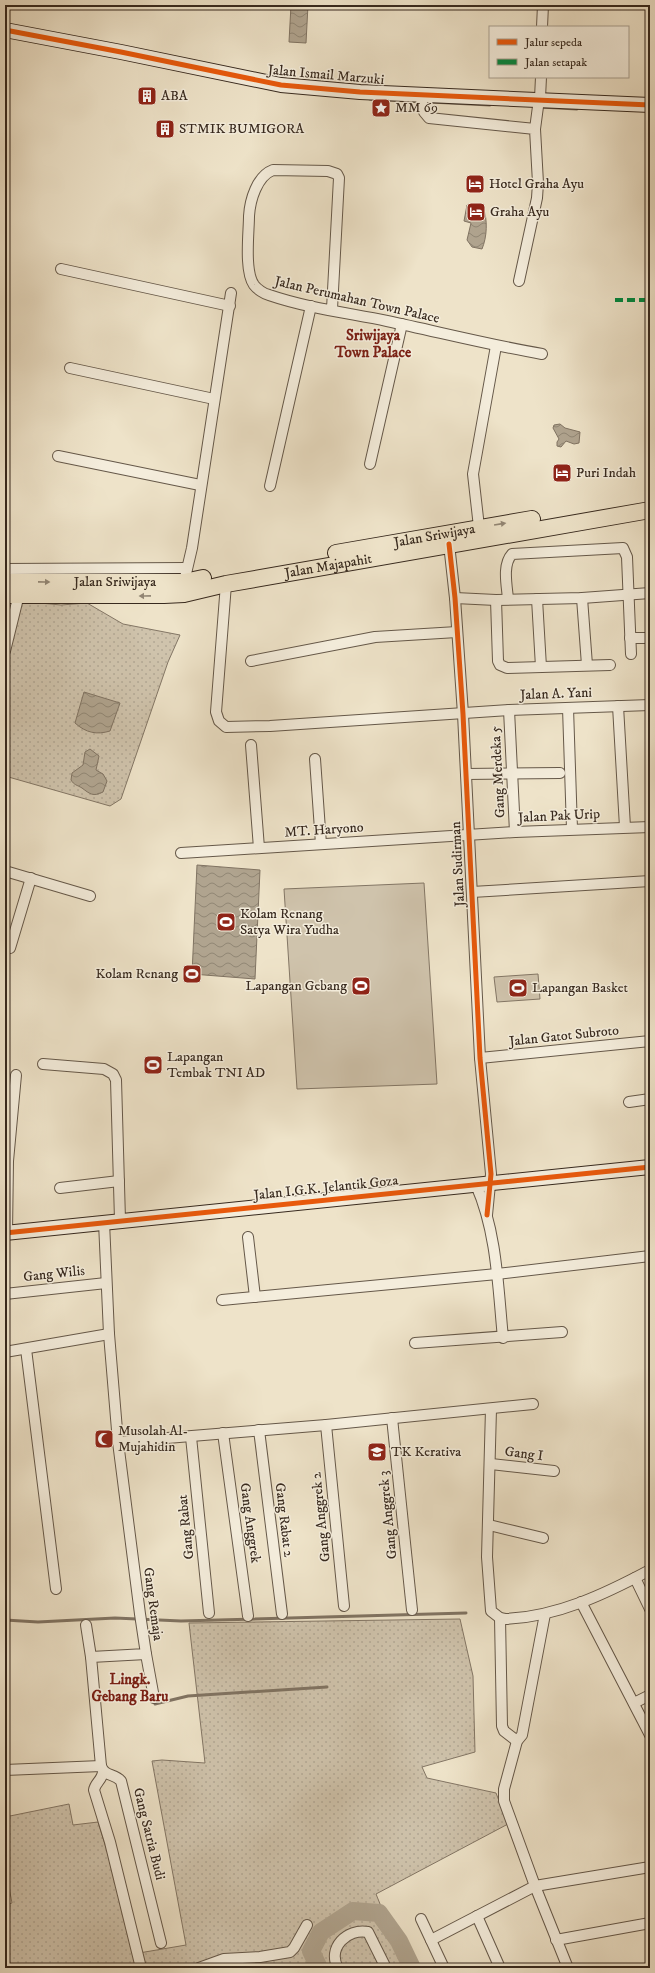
<svg xmlns="http://www.w3.org/2000/svg" width="655" height="1973" font-family="'IM FELL DW Pica',serif">
<defs>
<pattern id="green-dots" width="8" height="8" patternUnits="userSpaceOnUse"><rect width="8" height="8" fill="#cfc3ac"/><path d="M2 2h.1M6 6h.1" fill="none" stroke="#b2a894" stroke-width="1.8" stroke-linecap="round"/></pattern>
<pattern id="water-waves" width="16" height="10" patternUnits="userSpaceOnUse"><rect width="16" height="10" fill="#b0a48f"/><path d="M0 5q4-4 8 0t8 0" fill="none" stroke="#908674"/></pattern>
</defs>
<rect width="100%" height="100%" fill="#eee3c9"/>
<filter id="stains"><feTurbulence type="fractalNoise" baseFrequency=".005" numOctaves="4"/><feColorMatrix values="0 0 0 0 .2 0 0 0 0 .09 0 0 0 0 .02 0 0 0 .5 -.17"/></filter>
<radialGradient id="worn" r=".72"><stop offset=".6" stop-color="#630" stop-opacity="0"/><stop offset="1" stop-color="#630" stop-opacity=".3"/></radialGradient>
<g fill="url(#green-dots)" stroke="#837665">
<polygon points="19,601 61,605 87,603 123,624 180,635 168,662 121,799 110,806 5,776 5,670"/>
<polygon points="460,1619 473,1676 475,1752 422,1767 427,1778 496,1793 508,1824 376,1894 406,1968 5,1968 5,1905 12,1903 5,1866 5,1817 69,1804 73,1825 98,1822 139,1953 186,1945 152,1761 162,1760 205,1763 189,1623"/>
</g>
<g fill="#cfc3ac" stroke="#837665">
<polygon points="424,883 437,1084 297,1089 284,889"/>
<polygon points="538,974 540,999 497,1002 494,977"/>
</g>
<g fill="url(#water-waves)" stroke="#807362">
<polygon points="291,5 308,5 306,43 289,42"/>
<path d="M 467,205 L 483,207 C 488,220 487,237 482,249 L 472,247 L 467,240 L 471,223 L 464,221 Z"/>
<polygon points="560,424 565,428 580,432 579,443 574,444 566,441 561,447 557,446 557,442 559,439 553,428 554,425"/>
<path d="M 84,692 L 120,703 L 110,731 C 97,735 86,733 75,723 Z"/>
<path d="M 90,749 L 99,756 L 96,770 L 103,774 L 107,781 L 103,792 C 93,797 90,794 82,788 C 77,785 74,785 71,780 L 72,773 L 83,765 L 85,752 Z"/>
<polygon points="197,865 260,870 255,979 192,974"/>
</g>
<g fill="none" stroke-linecap="round" stroke-linejoin="round">
<g stroke="#807362" stroke-width="3">
<polyline points="370,99 490,105"/>
<polyline points="540,107 577,109"/>
<polyline points="5,1620 38,1622 115,1618 181,1621 466,1613"/>
<polyline points="155,1704 188,1696 327,1687"/>
</g>
<polyline stroke="#b0a48f" stroke-width="18" points="319,1968 311,1951 321,1932 353,1911 379,1913 399,1941 412,1968"/>
<defs>
<g id="street">
<polyline points="542,27 543,5"/>
<polyline points="420,94 424,112 429,118 535,129 538,183 537,198 519,281"/>
<polyline points="540,98 541,77"/>
<polyline points="535,129 539,99"/>
<polyline points="61,269 230,306"/>
<path d="M 332,309 L 339,178 L 337,174 L 328,171 L 273,170 C 257,176 250,200 249,216 C 249,232 244,271 254,285 C 257,289 264,294 269,295 C 307,308 348,313 387,321 C 439,332 490,345 542,354"/>
<polyline points="70,368 214,399"/>
<polyline points="58,456 200,485"/>
<polyline points="370,464 402,324"/>
<polyline points="270,486 311,306"/>
<polyline points="479,527 473,474 496,346"/>
<polyline points="449,544 455,598 463,714 480,1058 491,1174 487,1215"/>
<polyline points="5,569 187,568"/>
<polyline points="184,582 192,548 231,293"/>
<polyline points="226,584 216,712 219,721 226,727 270,726 509,710 650,705"/>
<polyline points="455,598 496,600 582,598 650,593"/>
<polyline points="582,598 587,665"/>
<path d="M 508,599 C 507,586 502,565 512,554 L 623,548 L 627,557 L 631,654"/>
<polyline points="537,599 541,667"/>
<polyline points="496,600 498,661 500,665 507,668 610,665"/>
<polyline points="630,638 650,638"/>
<polyline points="5,651 20,590"/>
<polyline points="251,661 375,637 457,632"/>
<polyline points="618,706 625,827"/>
<polyline points="568,708 572,829"/>
<polyline points="509,710 515,832"/>
<polyline points="251,745 259,848"/>
<polyline points="315,759 321,844"/>
<polyline points="466,774 560,773"/>
<polyline points="181,853 515,832 650,827"/>
<polyline points="5,871 90,896"/>
<polyline points="472,892 650,881"/>
<polyline points="10,948 31,878"/>
<polyline points="480,1058 650,1041"/>
<polyline points="43,1064 104,1069 113,1074 116,1080 120,1220"/>
<polyline points="629,1102 650,1099"/>
<path d="M 476,1185 C 497,1232 498,1288 503,1338"/>
<polyline points="60,1188 119,1181"/>
<polyline points="104,1222 109,1334 118,1442 326,1425 533,1404"/>
<polyline points="7,1233 8,1161 16,1075"/>
<polyline points="248,1237 255,1297"/>
<polyline points="5,1294 106,1283"/>
<polyline points="222,1300 497,1274 650,1256"/>
<polyline points="415,1343 562,1332"/>
<polyline points="26,1349 56,1589"/>
<polyline points="5,1352 109,1334"/>
<path d="M 491,1409 L 487,1557 L 491,1611 L 500,1618 L 505,1619 C 557,1617 605,1594 650,1570"/>
<polyline points="392,1418 412,1610"/>
<polyline points="326,1425 344,1606"/>
<polyline points="259,1430 282,1614"/>
<polyline points="223,1433 248,1616"/>
<polyline points="191,1437 209,1613"/>
<polyline points="491,1464 554,1471"/>
<polyline points="489,1525 543,1538"/>
<polyline points="635,1578 650,1609"/>
<polyline points="581,1602 650,1735"/>
<polyline points="545,1614 522,1735 517,1741 504,1789 504,1801 535,1886 568,1968"/>
<polyline points="500,1618 502,1726 504,1731 517,1741"/>
<polyline points="86,1625 91,1657"/>
<polyline points="146,1654 154,1698"/>
<polyline points="634,1703 650,1695"/>
<polyline points="101,1766 91,1657 146,1654 140,1614 118,1442"/>
<path d="M 5,1770 L 101,1766 C 105,1777 114,1773 121,1781 L 161,1943"/>
<path d="M 103,1772 C 102,1780 95,1783 94,1790 L 110,1842 L 141,1968"/>
<polyline points="477,1916 500,1968"/>
<polyline points="421,1919 444,1968"/>
<polyline points="431,1940 535,1886 650,1867"/>
<polyline points="556,1940 650,1923"/>
<polyline points="199,1968 224,1959 260,1957 290,1952 294,1948 307,1925"/>
<path d="M 338,1968 C 327,1948 347,1928 368,1932 L 386,1968"/>
</g>
<g id="secondary">
<polyline points="5,30 121,52 281,85 360,92 650,105"/>
<polyline points="5,1233 650,1167"/>
</g>
<g id="primary">
<path id="s1" d="M 336,553 L 532,519"/>
<path id="s2" d="M 5,582 L 184,582 L 203,578"/>
<path id="s3" d="M 5,595 L 164,595 L 184,594 L 226,584 L 650,510"/>
</g>
</defs>
<use href="#street" stroke="#655849" stroke-width="12"/>
<use href="#secondary" stroke="#37291e" stroke-width="16"/>
<use href="#primary" stroke="#37291e" stroke-width="18"/>
<use href="#street" stroke="#f4eddc" stroke-width="10"/>
<use href="#secondary" stroke="#f4eddc" stroke-width="14"/>
<use href="#primary" stroke="#eee3c9" stroke-width="16"/>
<polyline stroke="#00873e" stroke-width="4" stroke-dasharray="8 4" stroke-linecap="butt" points="615,300 650,300"/>
<defs>
<g id="cycleway">
<polyline points="5,30 121,52 281,85 360,92 650,105"/>
<polyline points="449,544 455,598 463,714 480,1058 491,1174 487,1215"/>
<polyline points="5,1233 650,1167"/>
</g>
</defs>
<use href="#cycleway" stroke="#f4eddc" stroke-width="8"/>
<use href="#cycleway" stroke="#e8590c" stroke-width="5"/>
</g>
<defs><path id="oneway-solid" d="M-6-.8H1V-3.2L6.5 0L1 3.2V.8H-6Z"/></defs>
<g fill="#928674">
<use href="#oneway-solid" transform="translate(500 524) rotate(-9)"/>
<use href="#oneway-solid" transform="translate(44 582) rotate(1)"/>
<use href="#oneway-solid" transform="translate(145 596) rotate(179)"/>
</g>
<defs>
<symbol id="building-square" viewBox="-11 -11 22 22"><rect x="-9" y="-9" width="18" height="18" rx="4" fill="#8f2418" stroke="#f4eddc"/><path d="M-4-6H4V6H1V3H-1V6H-4ZM-2.5-4.3h1.7v1.8h-1.7ZM.8-4.3h1.7v1.8H.8ZM-2.5-1h1.7V.8h-1.7ZM.8-1h1.7V.8H.8Z" fill="#fff"/></symbol>
<symbol id="sight-square" viewBox="-11 -11 22 22"><rect x="-9" y="-9" width="18" height="18" rx="4" fill="#8f2418" stroke="#f4eddc"/><path d="M0-6L1.8-2.2L6-1.7L2.9 1.2L3.7 5.4L0 3.3L-3.7 5.4L-2.9 1.2L-6-1.7L-1.8-2.2Z" fill="#fff"/></symbol>
<symbol id="hotel-square" viewBox="-11 -11 22 22"><rect x="-9" y="-9" width="18" height="18" rx="4" fill="#8f2418" stroke="#f4eddc"/><path d="M-6-4.5h1.5V1H6V5H4.5V3h-9V5H-6ZM-4 0a1.8 1.8 0 1 1 3.6 0ZM.5 0V-2.5h3Q6-2.5 6 0Z" fill="#fff"/></symbol>
<symbol id="stadium-square" viewBox="-11 -11 22 22"><rect x="-9" y="-9" width="18" height="18" rx="4" fill="#8f2418" stroke="#f4eddc"/><path d="M0-5a6.5 5 0 1 0 0 10a6.5 5 0 1 0 0-10ZM-3.5-1.8h7v3.6h-7Z" fill="#fff"/></symbol>
<symbol id="mosque-square" viewBox="-11 -11 22 22"><rect x="-9" y="-9" width="18" height="18" rx="4" fill="#8f2418" stroke="#f4eddc"/><path d="M3.5-4.9A6 6 0 1 0 3.5 4.9A5 5 0 1 1 3.5-4.9Z" fill="#fff"/></symbol>
<symbol id="school-square" viewBox="-11 -11 22 22"><rect x="-9" y="-9" width="18" height="18" rx="4" fill="#8f2418" stroke="#f4eddc"/><path d="M0-5L7-2L0 1L-7-2ZM-4 1L0 2.5L4 1V4Q0 6-4 4Z" fill="#fff"/></symbol>
</defs>
<g fill-rule="evenodd">
<use href="#building-square" x="136" y="85" width="22" height="22"/>
<use href="#sight-square" x="370" y="97" width="22" height="22"/>
<use href="#building-square" x="154" y="118" width="22" height="22"/>
<use href="#hotel-square" x="464" y="173" width="22" height="22"/>
<use href="#hotel-square" x="465" y="201" width="22" height="22"/>
<use href="#hotel-square" x="551" y="462" width="22" height="22"/>
<use href="#stadium-square" x="215" y="911" width="22" height="22"/>
<use href="#stadium-square" x="181" y="963" width="22" height="22"/>
<use href="#stadium-square" x="350" y="975" width="22" height="22"/>
<use href="#stadium-square" x="507" y="977" width="22" height="22"/>
<use href="#stadium-square" x="142" y="1054" width="22" height="22"/>
<use href="#mosque-square" x="93" y="1428" width="22" height="22"/>
<use href="#school-square" x="366" y="1441" width="22" height="22"/>
</g>
<g text-anchor="middle" dominant-baseline="central" stroke-width="3" stroke-linejoin="round" paint-order="stroke">
<g font-size="14" fill="#37291e" stroke="#f4eddc">
<text transform="translate(326 75) rotate(5)">Jalan Ismail Marzuki</text>
<text transform="translate(357 300) rotate(13)">Jalan Perumahan Town Palace</text>
<text stroke="none"><textPath href="#s1" startOffset="100">Jalan Sriwijaya</textPath></text>
<text stroke="none"><textPath href="#s3" startOffset="326">Jalan Majapahit</textPath></text>
<text stroke="none"><textPath href="#s2" startOffset="110">Jalan Sriwijaya</textPath></text>
<text transform="translate(556 694) rotate(-2)">Jalan A. Yani</text>
<text transform="translate(498 772) rotate(-93)">Gang Merdeka 5</text>
<text transform="translate(559 816) rotate(-3)">Jalan Pak Urip</text>
<text transform="translate(324 830) rotate(-4)">MT. Haryono</text>
<text transform="translate(458 864) rotate(-93)">Jalan Sudirman</text>
<text transform="translate(564 1036) rotate(-6)">Jalan Gatot Subroto</text>
<text transform="translate(326 1188) rotate(-6)">Jalan I.G.K. Jelantik Goza</text>
<text transform="translate(54 1274) rotate(-6)">Gang Wilis</text>
<text transform="translate(524 1454) rotate(7)">Gang I</text>
<text transform="translate(388 1515) rotate(-96)">Gang Anggrek 3</text>
<text transform="translate(321 1517) rotate(-96)">Gang Anggrek 2</text>
<text transform="translate(284 1520) rotate(83)">Gang Rabat 2</text>
<text transform="translate(250 1523) rotate(82)">Gang Anggrek</text>
<text transform="translate(186 1527) rotate(-96)">Gang Rabat</text>
<text transform="translate(153 1604) rotate(82)">Gang Remaja</text>
<text transform="translate(149 1834) rotate(76)">Gang Satria Budi</text>
</g>
<g font-size="14" fill="#37291e" stroke="#f4eddc" text-anchor="start">
<text x="161" y="96">ABA</text>
<text x="395" y="108">MM 69</text>
<text x="179" y="129">STMIK BUMIGORA</text>
<text x="489" y="184">Hotel Graha Ayu</text>
<text x="490" y="212">Graha Ayu</text>
<text x="576" y="473">Puri Indah</text>
<text x="240" y="914">Kolam Renang<tspan x="240" dy="16">Satya Wira Yudha</tspan></text>
<text x="178" y="974" text-anchor="end">Kolam Renang</text>
<text x="347" y="986" text-anchor="end">Lapangan Gebang</text>
<text x="532" y="988">Lapangan Basket</text>
<text x="167" y="1057">Lapangan<tspan x="167" dy="16">Tembak TNI AD</tspan></text>
<text x="118" y="1431">Musolah Al-<tspan x="118" dy="16">Mujahidin</tspan></text>
<text x="391" y="1452">TK Kerativa</text>
</g>
<g font-size="15" font-weight="bold" fill="#7a1f14" stroke="#f4eddc">
<text x="373" y="335">Sriwijaya<tspan x="373" dy="17">Town Palace</tspan></text>
<text x="130" y="1679">Lingk.<tspan x="130" dy="17">Gebang Baru</tspan></text>
</g>
</g>
<rect width="655" height="1973" fill="none" stroke="#eee3c9" stroke-width="20"/>
<rect x="6" y="6" width="643" height="1961" fill="none" stroke="#37291e" stroke-width="2"/>
<rect x="10" y="10" width="635" height="1953" fill="none" stroke="#37291e"/>
<rect x="489" y="26" width="140" height="52" fill="#f4eddc" stroke="#a89f90"/>
<rect x="497" y="39" width="20" height="6" fill="#e8590c" stroke="#a89f90"/>
<text x="525" y="46" font-size="12" fill="#37291e">Jalur sepeda</text>
<rect x="497" y="59" width="20" height="6" fill="#00873e" stroke="#a89f90"/>
<text x="525" y="66" font-size="12" fill="#37291e">Jalan setapak</text>
<rect width="100%" height="100%" filter="url(#stains)"/>
<rect width="100%" height="100%" fill="url(#worn)"/>
</svg>
